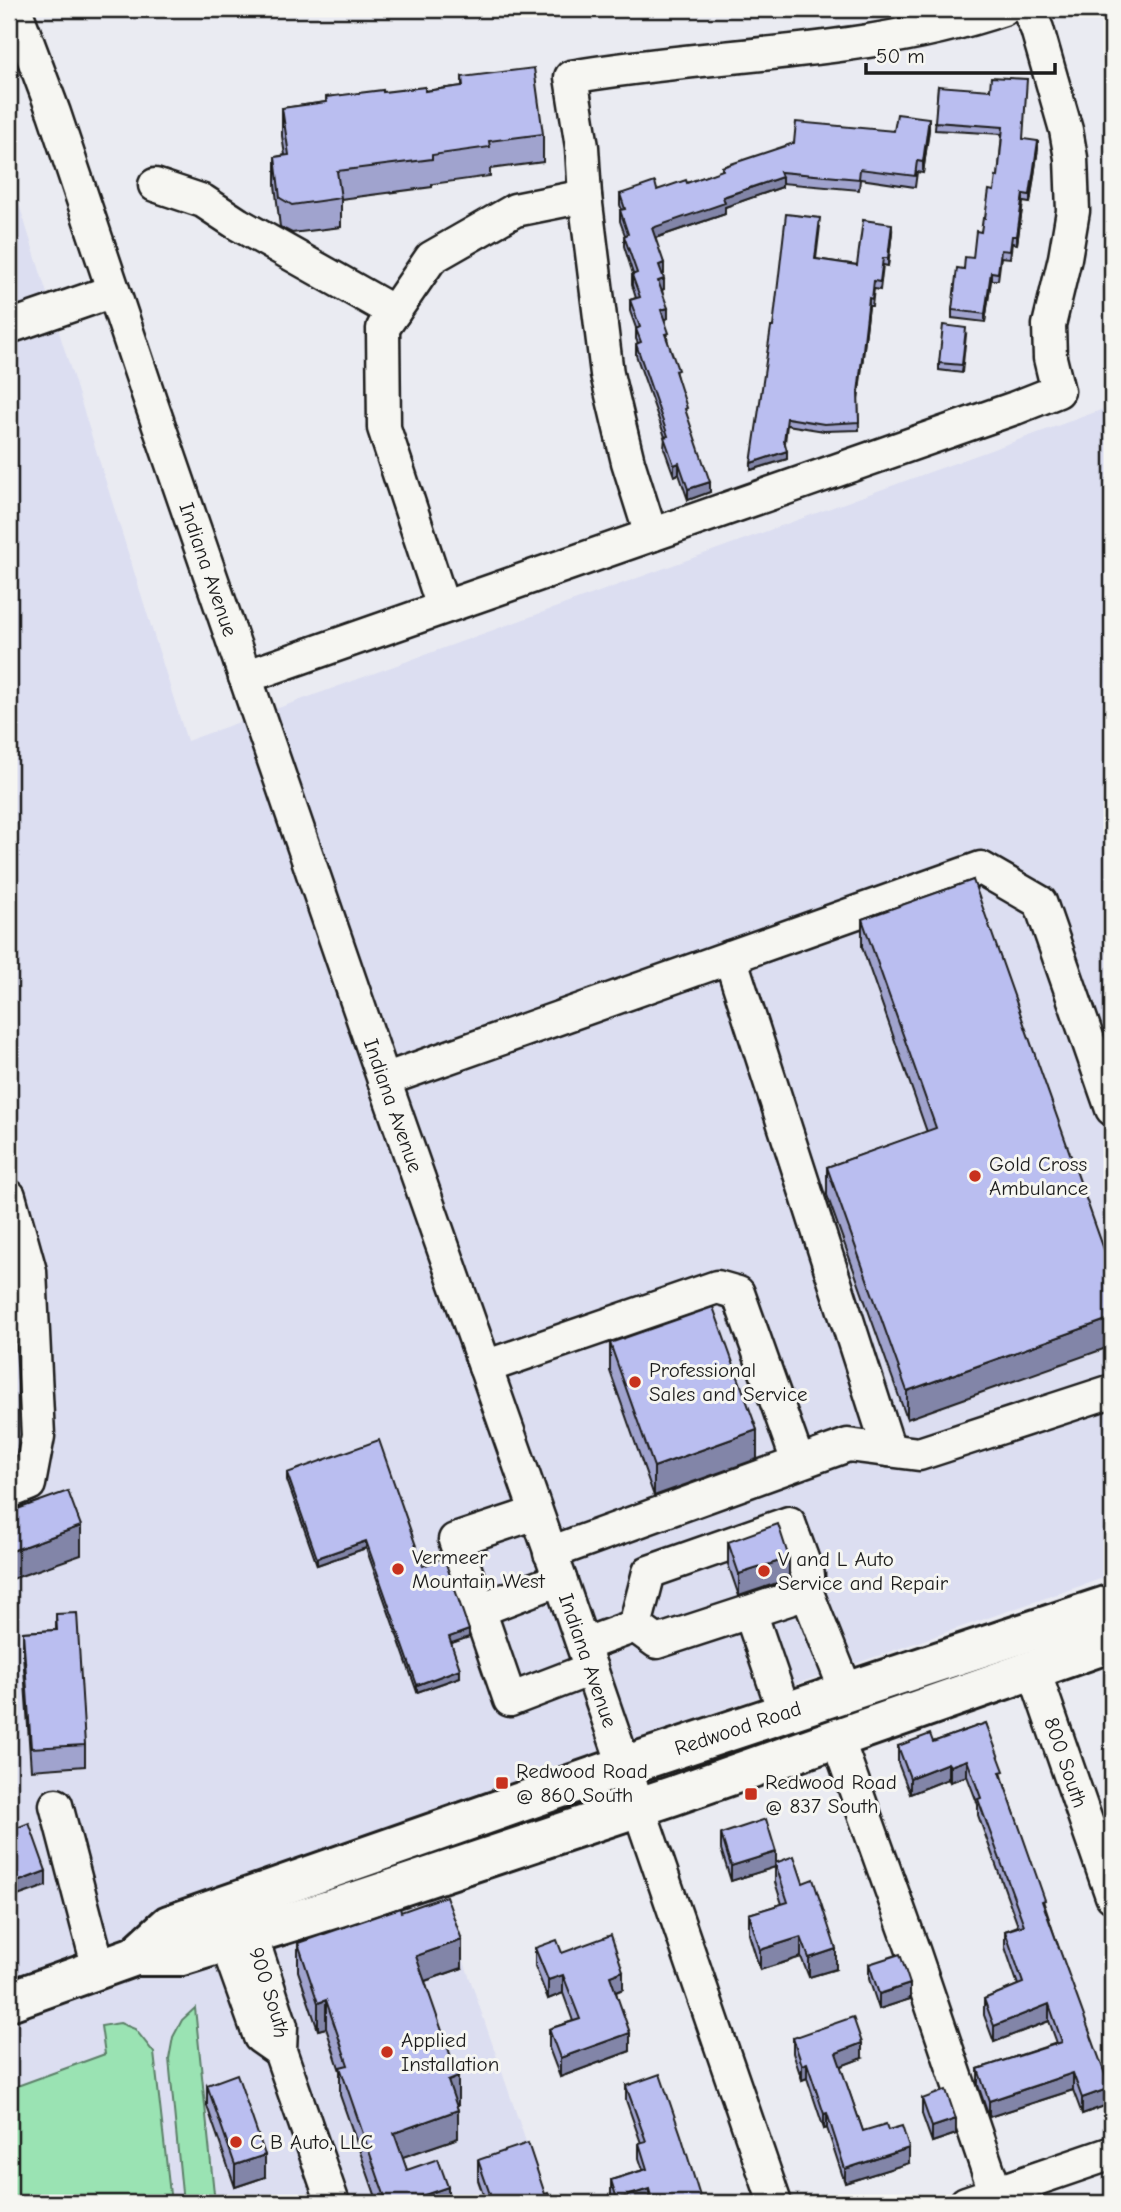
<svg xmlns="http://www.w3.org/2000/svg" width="1121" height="2212" font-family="'Comic Neue',sans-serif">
<rect width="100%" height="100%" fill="#eaebf2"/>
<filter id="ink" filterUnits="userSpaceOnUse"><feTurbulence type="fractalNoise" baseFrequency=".0143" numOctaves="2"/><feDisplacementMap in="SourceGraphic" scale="14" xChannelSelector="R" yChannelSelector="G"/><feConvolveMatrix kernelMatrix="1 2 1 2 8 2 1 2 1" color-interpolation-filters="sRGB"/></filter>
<g filter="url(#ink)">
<polygon fill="#dcdef1" points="9,172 187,741 1112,406 1112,1575 414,1816 547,2203 9,2203"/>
<g fill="#9ae3b3" stroke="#5b8068" stroke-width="2">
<polygon points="195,2008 215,2203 183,2203 169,2059 173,2037 182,2020"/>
<polygon points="120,2023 135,2029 154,2053 171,2203 9,2203 9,2089 105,2054 101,2026"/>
</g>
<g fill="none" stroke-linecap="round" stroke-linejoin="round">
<defs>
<g id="minor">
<path id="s1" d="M 15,9 L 54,113 L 150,400 L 384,1080 L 560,1579 L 775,2203"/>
<polyline points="155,185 203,201 238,224 394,312"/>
<polyline points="9,327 113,291"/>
<path d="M 651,535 L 628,462 L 607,374 L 585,196 L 582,147 L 571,77 C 714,52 865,56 1003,9"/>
<polyline points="443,607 384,428 383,328 431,258 515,210 585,196"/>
<polyline points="245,677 1015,408 1058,391 1050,358 1049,325 1065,258 1073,211 1071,158 1066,130 1037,29 1028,9"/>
<polyline points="730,957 889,1450"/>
<polyline points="384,1080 981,868 1040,902 1112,1109"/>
<polyline points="9,1196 30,1271 38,1436 29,1484 9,1492"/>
<polyline points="485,1367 717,1287 738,1293 798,1462"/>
<polyline points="536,1513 455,1540 510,1700 591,1669"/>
<polyline points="550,1553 848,1445 919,1454 1112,1391"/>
<polyline points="479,1610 560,1579"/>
<polyline points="750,1612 785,1714"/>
<polyline points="635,1626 649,1572 789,1523 808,1575 807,1593"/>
<polyline points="583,1645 635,1626 657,1642 807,1593 847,1693"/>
<path id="s2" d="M 1033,1668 L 1112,1896"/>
<polyline points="837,1738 914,1953 999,2203"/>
<polyline points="56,1805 99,1969"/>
<path id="s3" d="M 251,1935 L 281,2026 L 280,2051 L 333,2203"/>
<polyline points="226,1942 260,2037 280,2051"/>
<polyline points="966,2203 1112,2153"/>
</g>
<g id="major">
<path id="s4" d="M 135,1956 L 169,1925 L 624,1766 L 1112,1604"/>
<polyline points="9,2001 135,1956 181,1956 339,1907 672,1796 1112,1642"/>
</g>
</defs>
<use href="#minor" stroke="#1c1c1c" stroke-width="37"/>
<use href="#major" stroke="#1c1c1c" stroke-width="44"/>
<use href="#minor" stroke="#f6f6f2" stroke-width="32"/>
<use href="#major" stroke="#f6f6f2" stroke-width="38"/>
</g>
<g fill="#a0a3ce" stroke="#1c1c1c" stroke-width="2">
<polygon points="462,77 543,134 543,162 490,169 490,176 432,184 432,187 341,199 341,227 292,233 280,227 275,185 275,157 285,155 282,136 282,108 326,102 326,97 383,92 425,91 462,86"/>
<polygon points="938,86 1038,148 1030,203 1023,202 1017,244 1012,243 1010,258 1001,257 998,280 991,280 985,322 952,318 952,310 964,269 973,258 994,191 998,177 1002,134 935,130"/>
<polygon points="929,129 923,173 917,172 915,187 860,179 859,190 782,183 782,187 725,207 725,214 655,238 664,274 663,275 664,289 662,290 668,318 664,320 668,343 687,417 710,492 688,500 679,474 674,476 664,448 665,437 636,355 636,344 638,343 636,339 636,328 630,311 630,300 636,298 632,285 632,275 633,274 624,246 624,236 625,235 620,221 620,210 622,210 620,205 620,194 657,190 687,183 722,171 722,167 894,131"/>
<polygon points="820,226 816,259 857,265 892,232 888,266 883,265 880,290 874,289 872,306 869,306 858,398 859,430 824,431 787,425 785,443 787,459 751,470 773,327"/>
<polygon points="966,335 962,373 939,370 939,363"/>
<polygon points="973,880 907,1419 827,1195 827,1167 927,1132 862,947 862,919"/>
<polygon points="1112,929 1112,963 1108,952 1108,930"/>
<polygon points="610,1343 757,1459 654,1496 610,1371"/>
<polygon points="287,1473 423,1566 469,1637 451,1643 460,1677 417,1692 366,1548 317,1565 287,1480"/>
<polygon points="728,1542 789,1579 739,1596 728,1564"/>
<polygon points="56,1614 85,1745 85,1766 31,1770 23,1654 23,1632 56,1630"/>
<polygon points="986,1723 1004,1782 1110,2104 1082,2114 1073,2090 989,2117 978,2085 978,2069 1057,2043 1049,2021 994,2042 984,2015 984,1999 1018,1985 1005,1947 1005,1931 1018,1926 978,1815 978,1805 967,1776 950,1782 948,1779 910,1794 898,1763 898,1746 933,1742"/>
<polygon points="721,1834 776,1862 803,1883 836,1969 809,1977 801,1957 760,1970 749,1934 749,1914 782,1904 775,1882 775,1867 731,1881 721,1849"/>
<polygon points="401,1912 462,1968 425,1981 458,2105 456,2105 458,2138 402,2157 407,2170 448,2203 378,2203 340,2095 340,2071 326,2028 318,2030 298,1971 298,1943"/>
<polygon points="535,1948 562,1953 623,1989 616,1992 630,2051 560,2077 549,2048 549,2029 573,2021 563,1993 548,1999 535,1966"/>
<polygon points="869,1964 910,1999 879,2009 869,1979"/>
<polygon points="793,2038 862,2058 840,2066 863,2131 888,2130 909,2163 845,2183 827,2128 824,2129 807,2078 802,2080 793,2053"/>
<polygon points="207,2085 265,2177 235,2187 207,2106"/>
<polygon points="626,2086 702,2203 613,2203 611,2194 611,2180 643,2170 639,2158 639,2143 641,2143 626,2100"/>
<polygon points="922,2099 956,2134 932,2142 922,2114"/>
<polygon points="478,2160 545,2194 552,2203 486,2203 478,2180"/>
</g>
<g fill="#8285a8" stroke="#1c1c1c" stroke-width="2">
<polygon points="929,118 929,129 923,173 923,162"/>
<polygon points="1038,141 1038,148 1030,203 1030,195"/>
<polygon points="782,177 782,187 725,207 725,214 652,239 652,228 723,197"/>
<polygon points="1023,194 1023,202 1017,244 1017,236"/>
<polygon points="892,224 892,232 888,266 888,258"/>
<polygon points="664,263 664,274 659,276 659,265"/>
<polygon points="991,272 991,280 985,322 985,314"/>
<polygon points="664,279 664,289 658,291 658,281"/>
<polygon points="869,298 869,306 858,400 858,393"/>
<polygon points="668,308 668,318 661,321 661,310"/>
<polygon points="787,451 787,459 751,470 751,463"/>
<polygon points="679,463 679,474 674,476 674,465"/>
<polygon points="710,482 710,492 688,500 688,489"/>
<polygon points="1112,1318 1112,1346 907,1419 907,1391"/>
<polygon points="757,1430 757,1459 654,1496 654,1467"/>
<polygon points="81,1526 81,1555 9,1580 9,1552"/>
<polygon points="366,1541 366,1548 317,1565 317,1558"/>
<polygon points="789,1558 789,1579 739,1596 739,1574"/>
<polygon points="469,1630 469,1637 449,1644 449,1637"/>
<polygon points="460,1669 460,1677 417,1692 417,1685"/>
<polygon points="967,1760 967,1776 950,1782 950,1766"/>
<polygon points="948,1763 948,1779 910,1794 910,1778"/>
<polygon points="776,1852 776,1866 775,1863 775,1867 731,1881 731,1866"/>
<polygon points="46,1871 46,1886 9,1899 9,1885"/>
<polygon points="801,1937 801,1957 760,1970 760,1950"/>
<polygon points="462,1940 462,1968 416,1984 416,1956"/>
<polygon points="836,1949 836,1969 809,1977 809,1958"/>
<polygon points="623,1971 623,1989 610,1994 610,1976"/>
<polygon points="563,1975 563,1993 548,1999 548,1980"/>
<polygon points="910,1984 910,1999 879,2009 879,1994"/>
<polygon points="326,2000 326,2028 318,2030 318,2003"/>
<polygon points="1049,2004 1049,2021 994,2042 994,2026"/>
<polygon points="630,2033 630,2051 560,2077 560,2058"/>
<polygon points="862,2043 862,2058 836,2068 836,2053"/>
<polygon points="807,2063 807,2078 802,2080 802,2065"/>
<polygon points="1073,2073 1073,2090 989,2117 989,2101"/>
<polygon points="458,2077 458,2105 448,2108 448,2081"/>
<polygon points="1110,2088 1110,2104 1082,2114 1082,2098"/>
<polygon points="458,2110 458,2138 394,2160 394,2133"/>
<polygon points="827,2113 827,2128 824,2129 824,2114"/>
<polygon points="956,2119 956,2134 932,2142 932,2127"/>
<polygon points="909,2148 909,2163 845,2183 845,2169"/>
<polygon points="265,2155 265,2177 235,2187 235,2165"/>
<polygon points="448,2187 448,2203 401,2203"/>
<polygon points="649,2189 649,2203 617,2203 617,2199"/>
</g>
<g fill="#babef0" stroke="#1c1c1c" stroke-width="2">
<polygon points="534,68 543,134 489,141 490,147 432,155 432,159 337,171 341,198 292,205 280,198 275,157 289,155 282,108 327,102 326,97 383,90 383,92 425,87 425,91 463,86 462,77"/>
<polygon points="991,77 1027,79 1023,139 1038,141 1030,195 1023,194 1017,236 1012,236 1010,251 1001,250 998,273 991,272 985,314 952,310 957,268 964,269 965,257 973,258 976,231 981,232 983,218 985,218 989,190 994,191 996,176 998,177 1003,127 935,122 938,86 990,90"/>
<polygon points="897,114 929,118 923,162 917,161 915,176 860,169 859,179 780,172 782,177 723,197 725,203 652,228 664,263 659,265 664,279 658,281 668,308 661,310 669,333 665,334 678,370 675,371 687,408 685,409 710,482 688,489 679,463 674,465 664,437 668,436 636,344 641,342 636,329 640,327 630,300 640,297 632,275 637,273 624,236 628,234 620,210 625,209 620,194 655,182 657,190 686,180 687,183 723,170 722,167 794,143 796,122 894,131"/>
<polygon points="786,214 820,218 815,259 857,265 863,220 892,224 888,258 883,258 880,282 874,281 872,299 869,298 858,393 859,422 824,424 787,418 784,441 787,451 751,463 771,327 773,327"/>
<polygon points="943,325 966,328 962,365 939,363"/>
<polygon points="973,880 1112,1272 1112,1318 907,1391 827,1167 936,1128 862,919"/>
<polygon points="1112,929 1112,942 1108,930"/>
<polygon points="713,1307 757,1430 654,1467 610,1343"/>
<polygon points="379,1440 423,1566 444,1558 469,1630 449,1637 460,1669 417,1685 366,1541 317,1558 287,1473"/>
<polygon points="68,1491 81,1526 9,1552 9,1512"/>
<polygon points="778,1524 789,1558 739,1574 728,1542"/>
<polygon points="77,1613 85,1745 31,1748 23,1632 57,1630 56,1614"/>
<polygon points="986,1723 1004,1771 1000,1772 1045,1900 1042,1901 1110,2088 1082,2098 1073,2073 989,2101 978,2069 1062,2042 1049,2004 994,2026 984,1999 1023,1983 1005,1931 1024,1925 978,1799 981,1798 967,1760 950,1766 948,1763 910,1778 898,1746 930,1734 933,1742"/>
<polygon points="766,1819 776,1852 731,1866 721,1834"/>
<polygon points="29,1823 46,1871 9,1885 9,1831"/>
<polygon points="794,1856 803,1883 813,1879 836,1949 809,1958 801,1937 760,1950 749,1914 788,1902 775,1863"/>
<polygon points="446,1896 462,1940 416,1956 458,2077 448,2081 458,2110 394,2133 407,2170 438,2159 448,2187 401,2203 387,2203 340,2067 348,2065 326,2000 318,2003 298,1943 400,1908 401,1912"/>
<polygon points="611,1935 623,1971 610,1976 630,2033 560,2058 549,2029 580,2019 563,1975 548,1980 535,1948 557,1940 562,1953"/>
<polygon points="900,1954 910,1984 879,1994 869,1964"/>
<polygon points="853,2017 862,2043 836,2053 863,2131 886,2124 888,2130 902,2126 909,2148 845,2169 827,2113 824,2114 807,2063 802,2065 793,2038"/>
<polygon points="237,2074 265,2155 235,2165 207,2085"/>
<polygon points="660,2074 681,2135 702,2203 653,2203 649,2189 617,2199 611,2180 647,2169 639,2143 646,2141 626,2086"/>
<polygon points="946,2090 956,2119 932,2127 922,2099"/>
<polygon points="528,2143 545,2194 548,2193 552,2203 493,2203 478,2160"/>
</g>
</g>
<g fill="#c8321e" stroke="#f6f6f2" stroke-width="2.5">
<circle cx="975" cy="1176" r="7"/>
<circle cx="635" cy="1382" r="7"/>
<circle cx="398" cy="1569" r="7"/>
<circle cx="764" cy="1571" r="7"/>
<rect x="495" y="1776" width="14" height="14" rx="3.5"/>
<rect x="744" y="1787" width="14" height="14" rx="3.5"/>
<circle cx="387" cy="2052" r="7"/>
<circle cx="236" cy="2142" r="7"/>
</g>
<g text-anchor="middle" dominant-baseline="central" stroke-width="6" stroke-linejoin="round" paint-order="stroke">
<g font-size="21" fill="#1c1c1c" stroke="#f6f6f2">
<text stroke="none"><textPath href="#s1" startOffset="593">Indiana Avenue</textPath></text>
<text stroke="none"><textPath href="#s1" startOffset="1160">Indiana Avenue</textPath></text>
<text stroke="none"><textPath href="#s1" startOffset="1748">Indiana Avenue</textPath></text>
<text stroke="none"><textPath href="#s4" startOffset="648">Redwood Road</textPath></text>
<text stroke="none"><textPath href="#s2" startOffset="100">800 South</textPath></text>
<text stroke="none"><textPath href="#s3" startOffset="61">900 South</textPath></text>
</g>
<g font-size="21" fill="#1c1c1c" stroke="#f6f6f2" text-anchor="start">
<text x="989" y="1164">Gold Cross<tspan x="989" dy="24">Ambulance</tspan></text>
<text x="649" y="1370">Professional<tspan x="649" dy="24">Sales and Service</tspan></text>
<text x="412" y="1557">Vermeer<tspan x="412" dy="24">Mountain West</tspan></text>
<text x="778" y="1559">V and L Auto<tspan x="778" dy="24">Service and Repair</tspan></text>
<text x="516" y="1771">Redwood Road<tspan x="516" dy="24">@ 860 South</tspan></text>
<text x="765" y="1782">Redwood Road<tspan x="765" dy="24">@ 837 South</tspan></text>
<text x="401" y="2040">Applied<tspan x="401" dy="24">Installation</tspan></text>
<text x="250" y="2142">C B Auto, LLC</text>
</g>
</g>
<rect width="1121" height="2212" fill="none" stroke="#f6f6f2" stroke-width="35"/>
<rect x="18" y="18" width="1086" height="2177" fill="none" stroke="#1c1c1c" stroke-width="2.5" filter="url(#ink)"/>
<path d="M866 63v10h189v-10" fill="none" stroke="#1c1c1c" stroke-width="3.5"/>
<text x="876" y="63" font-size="21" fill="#1c1c1c" stroke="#f6f6f2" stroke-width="5" paint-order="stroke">50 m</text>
</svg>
